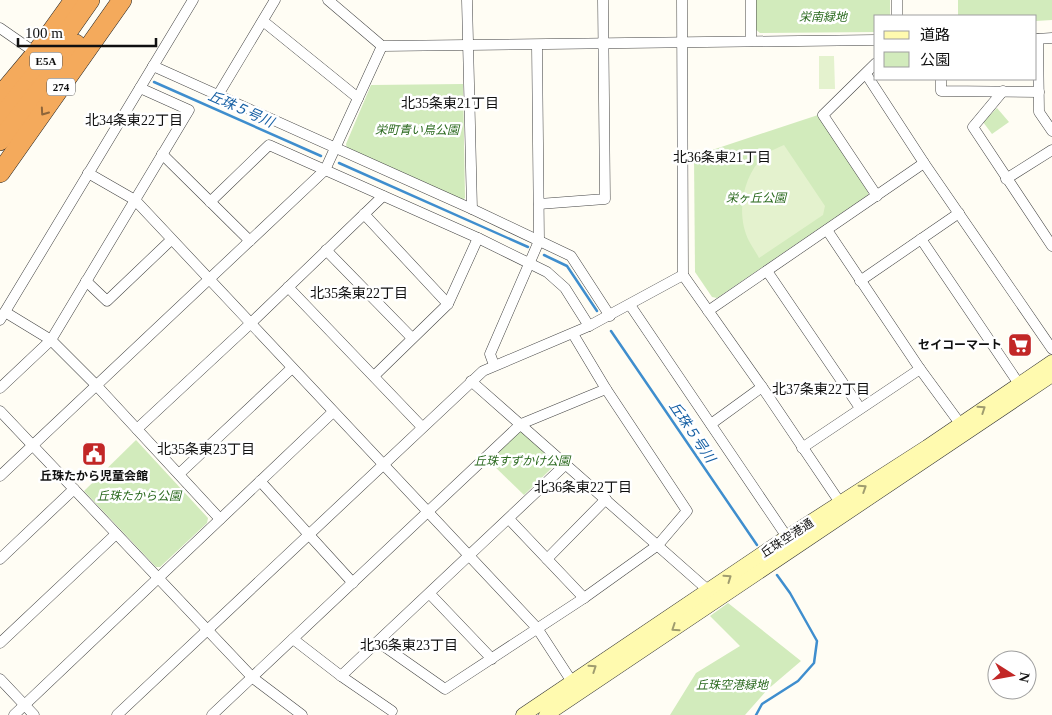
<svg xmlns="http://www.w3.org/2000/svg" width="1052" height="715" font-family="'Times New Roman','Noto Sans JP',serif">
<rect width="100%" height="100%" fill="#fffdf4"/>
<g fill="#d2ebbc">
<polygon points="755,0 890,0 890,16 876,16 876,32 760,33 755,29"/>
<polygon points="958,0 1052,0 1052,20 1036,21 1036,16 958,16"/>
<polygon points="463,84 465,198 462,200 347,149 346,144 371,85"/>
<polygon points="997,108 1009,122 992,134 983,122"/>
<polygon points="818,115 868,192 868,195 717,298 712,297 695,272 694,156"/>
<polygon points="521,430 558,462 524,495 489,461"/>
<polygon points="136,440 208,518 207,523 160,567 156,567 84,491"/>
<polygon points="728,603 801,661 767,690 745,715 670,715 696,673 740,646 710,616"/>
</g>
<g fill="#e4f2ce">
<polygon points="819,56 834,56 835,89 819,89"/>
<path d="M 784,145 L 825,206 L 823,215 L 759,258 C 756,252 752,247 749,241 C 735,213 743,174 766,154 C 771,150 778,148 784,145 Z"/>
</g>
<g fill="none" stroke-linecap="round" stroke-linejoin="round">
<g stroke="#3f8ece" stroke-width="2.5">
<polyline points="154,82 321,156"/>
<polyline points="339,163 528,247"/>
<polyline points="544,255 567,266 597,311"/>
<polyline points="611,331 757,545"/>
<polyline points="756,715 762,704 798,681 814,663 817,641 790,593 777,575"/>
</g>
<defs>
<g id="street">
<polyline points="328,0 382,46 876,40"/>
<polyline points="467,0 472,209"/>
<polyline points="682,0 683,275 762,387 843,507"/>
<polyline points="751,0 751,41"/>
<polyline points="897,0 897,16"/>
<polyline points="263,21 358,98"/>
<polyline points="0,28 36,53"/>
<polyline points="1036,39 1052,38"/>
<polyline points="1038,39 1039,112 1052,131"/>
<polyline points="876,63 823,115 877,196"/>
<polyline points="153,66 472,209 571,256 610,316"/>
<polyline points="866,74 924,163 1052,349"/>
<polyline points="941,79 941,91 1039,92"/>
<polyline points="1003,91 973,127 1052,246"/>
<polyline points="218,95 275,0"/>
<polyline points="162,154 250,241"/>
<polyline points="88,173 135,200 537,628 576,688"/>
<polyline points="1006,179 1052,150"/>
<polyline points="210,202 269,145 478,238 547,272 565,288 589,326"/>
<polyline points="539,204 605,199 603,0"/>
<polyline points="364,214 448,304"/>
<polyline points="827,230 920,369 964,429"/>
<polyline points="921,239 1019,384"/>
<polyline points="326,250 412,338"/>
<polyline points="767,271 860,408"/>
<polyline points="86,281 107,301 171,240"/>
<polyline points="860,281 959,213"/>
<polyline points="288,287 422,427"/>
<polyline points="630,305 787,537"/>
<polyline points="708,311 924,163"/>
<polyline points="5,312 51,340 97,386 220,519"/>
<polyline points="0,320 193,0"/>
<polyline points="494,365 490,354 539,241 537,45"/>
<polyline points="374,376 448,304 478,238"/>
<polyline points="471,381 709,591"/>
<polyline points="0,388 51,340 189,110 140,88"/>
<polyline points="0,411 253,678 302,715"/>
<polyline points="711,424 762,387"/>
<polyline points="137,429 250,324 383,196"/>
<polyline points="802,448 920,369"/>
<polyline points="179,474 292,368"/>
<polyline points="0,476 325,170 382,46"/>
<polyline points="260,481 353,583"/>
<polyline points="509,519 584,598"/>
<polyline points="0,559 74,489"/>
<polyline points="547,559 606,499"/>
<polyline points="430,594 492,659"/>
<polyline points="293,639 341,676 392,711"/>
<polyline points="378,642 445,689 584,598 658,545 687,511 606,389 573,334"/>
<polyline points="0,643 116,534"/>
<polyline points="341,676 566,464"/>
<polyline points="0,679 34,715"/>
<polyline points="14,715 333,412"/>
<polyline points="117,715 483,371 589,326 683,275"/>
<polyline points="212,715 521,424 606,389"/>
</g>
<g id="secondary">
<polyline points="523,715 787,537 927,447 1052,362"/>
<polyline points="546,715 1052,375"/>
</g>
<g id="highway">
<polyline points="0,96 36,53 74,0"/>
<polyline points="0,119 52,54 90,0"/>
<polyline points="0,141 76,44"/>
<polyline points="0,173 122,0"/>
</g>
</defs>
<use href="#street" stroke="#434343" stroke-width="11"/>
<use href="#secondary" stroke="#323232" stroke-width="15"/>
<use href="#highway" stroke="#212121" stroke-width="20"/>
<use href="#street" stroke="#fff" stroke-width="10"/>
<use href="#secondary" stroke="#fffaaf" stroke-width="14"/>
<use href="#highway" stroke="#f4aa5c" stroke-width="19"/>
</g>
<defs><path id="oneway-chevron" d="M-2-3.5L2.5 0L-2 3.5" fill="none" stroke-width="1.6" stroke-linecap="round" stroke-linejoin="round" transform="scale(1.25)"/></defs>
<use stroke="#8d653a" href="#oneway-chevron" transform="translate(44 112) rotate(125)"/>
<g stroke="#9f9c6f">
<use href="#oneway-chevron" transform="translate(982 409) rotate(-34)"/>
<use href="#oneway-chevron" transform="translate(863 488) rotate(-33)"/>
<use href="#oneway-chevron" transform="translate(728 578) rotate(-35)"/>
<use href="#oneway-chevron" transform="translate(675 628) rotate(146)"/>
<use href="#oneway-chevron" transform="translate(593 668) rotate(-34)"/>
</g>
<defs>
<symbol id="supermarket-square" viewBox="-11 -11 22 22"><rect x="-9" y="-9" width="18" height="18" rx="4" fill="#c22726" stroke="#fff"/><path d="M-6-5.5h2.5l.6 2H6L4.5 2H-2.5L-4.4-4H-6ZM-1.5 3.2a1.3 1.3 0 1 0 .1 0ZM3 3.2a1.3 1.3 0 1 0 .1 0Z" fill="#fff"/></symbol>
<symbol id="civic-square" viewBox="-11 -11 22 22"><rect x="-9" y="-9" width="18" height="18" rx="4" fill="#c22726" stroke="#fff"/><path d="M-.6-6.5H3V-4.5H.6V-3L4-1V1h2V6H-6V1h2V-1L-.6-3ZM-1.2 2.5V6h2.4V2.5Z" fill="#fff"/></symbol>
</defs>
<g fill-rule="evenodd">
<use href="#supermarket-square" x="1006" y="331" width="28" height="28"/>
<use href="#civic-square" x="80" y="440" width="28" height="28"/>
</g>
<g text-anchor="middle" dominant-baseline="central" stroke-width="5" stroke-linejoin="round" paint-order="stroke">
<g fill="#fff" stroke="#585858" stroke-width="1">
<rect x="30" y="52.5" width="32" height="17" rx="4"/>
<rect x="47" y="78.5" width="28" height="17" rx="4"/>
</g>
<g font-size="11" font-weight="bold" fill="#101010">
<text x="46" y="61">E5A</text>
<text x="61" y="87">274</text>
</g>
<g font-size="12" font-style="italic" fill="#2b6a1f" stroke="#fff">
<text x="823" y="17">栄南緑地</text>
<text x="417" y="130">栄町青い鳥公園</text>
<text x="756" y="198">栄ヶ丘公園</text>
<text x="522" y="461">丘珠すずかけ公園</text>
<text x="139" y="496">丘珠たから公園</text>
<text x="732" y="685">丘珠空港緑地</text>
</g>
<g font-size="12" font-weight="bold" fill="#101010" stroke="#fff" text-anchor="end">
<text x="1002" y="345">セイコーマート</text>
<text x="94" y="476" text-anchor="middle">丘珠たから児童会館</text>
</g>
<g font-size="12" fill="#101010" stroke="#fff">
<text transform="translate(787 538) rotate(-33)">丘珠空港通</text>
</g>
<g font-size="14" fill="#101010" stroke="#fff">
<text x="450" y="103">北35条東21丁目</text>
<text x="134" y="120">北34条東22丁目</text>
<text x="722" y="157">北36条東21丁目</text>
<text x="359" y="293">北35条東22丁目</text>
<text x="821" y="389">北37条東22丁目</text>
<text x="206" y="449">北35条東23丁目</text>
<text x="583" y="487">北36条東22丁目</text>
<text x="409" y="645">北36条東23丁目</text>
</g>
<g font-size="14" font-style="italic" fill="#1760a4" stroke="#fff">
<text transform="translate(241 109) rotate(24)">丘珠５号川</text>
<text transform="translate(692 432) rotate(56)">丘珠５号川</text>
</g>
</g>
<rect x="874" y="15" width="162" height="65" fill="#ffffff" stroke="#9f9f9f"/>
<rect x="884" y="31" width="25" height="8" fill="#fffaaf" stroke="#9f9f9f"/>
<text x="920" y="40" font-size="15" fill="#101010">道路</text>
<rect x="884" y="52" width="25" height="15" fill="#d2ebbc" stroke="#9f9f9f"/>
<text x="920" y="65" font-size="15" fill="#101010">公園</text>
<g transform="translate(1012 675) rotate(101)"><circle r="24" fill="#ffffff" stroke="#9f9f9f"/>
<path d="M0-4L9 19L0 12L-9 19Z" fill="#c22726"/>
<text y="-8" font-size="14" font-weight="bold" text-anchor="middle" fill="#101010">N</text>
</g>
<path d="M18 38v8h138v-8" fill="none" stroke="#101010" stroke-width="2.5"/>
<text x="25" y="38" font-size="15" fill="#101010" stroke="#ffffff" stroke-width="4" paint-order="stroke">100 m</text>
</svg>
